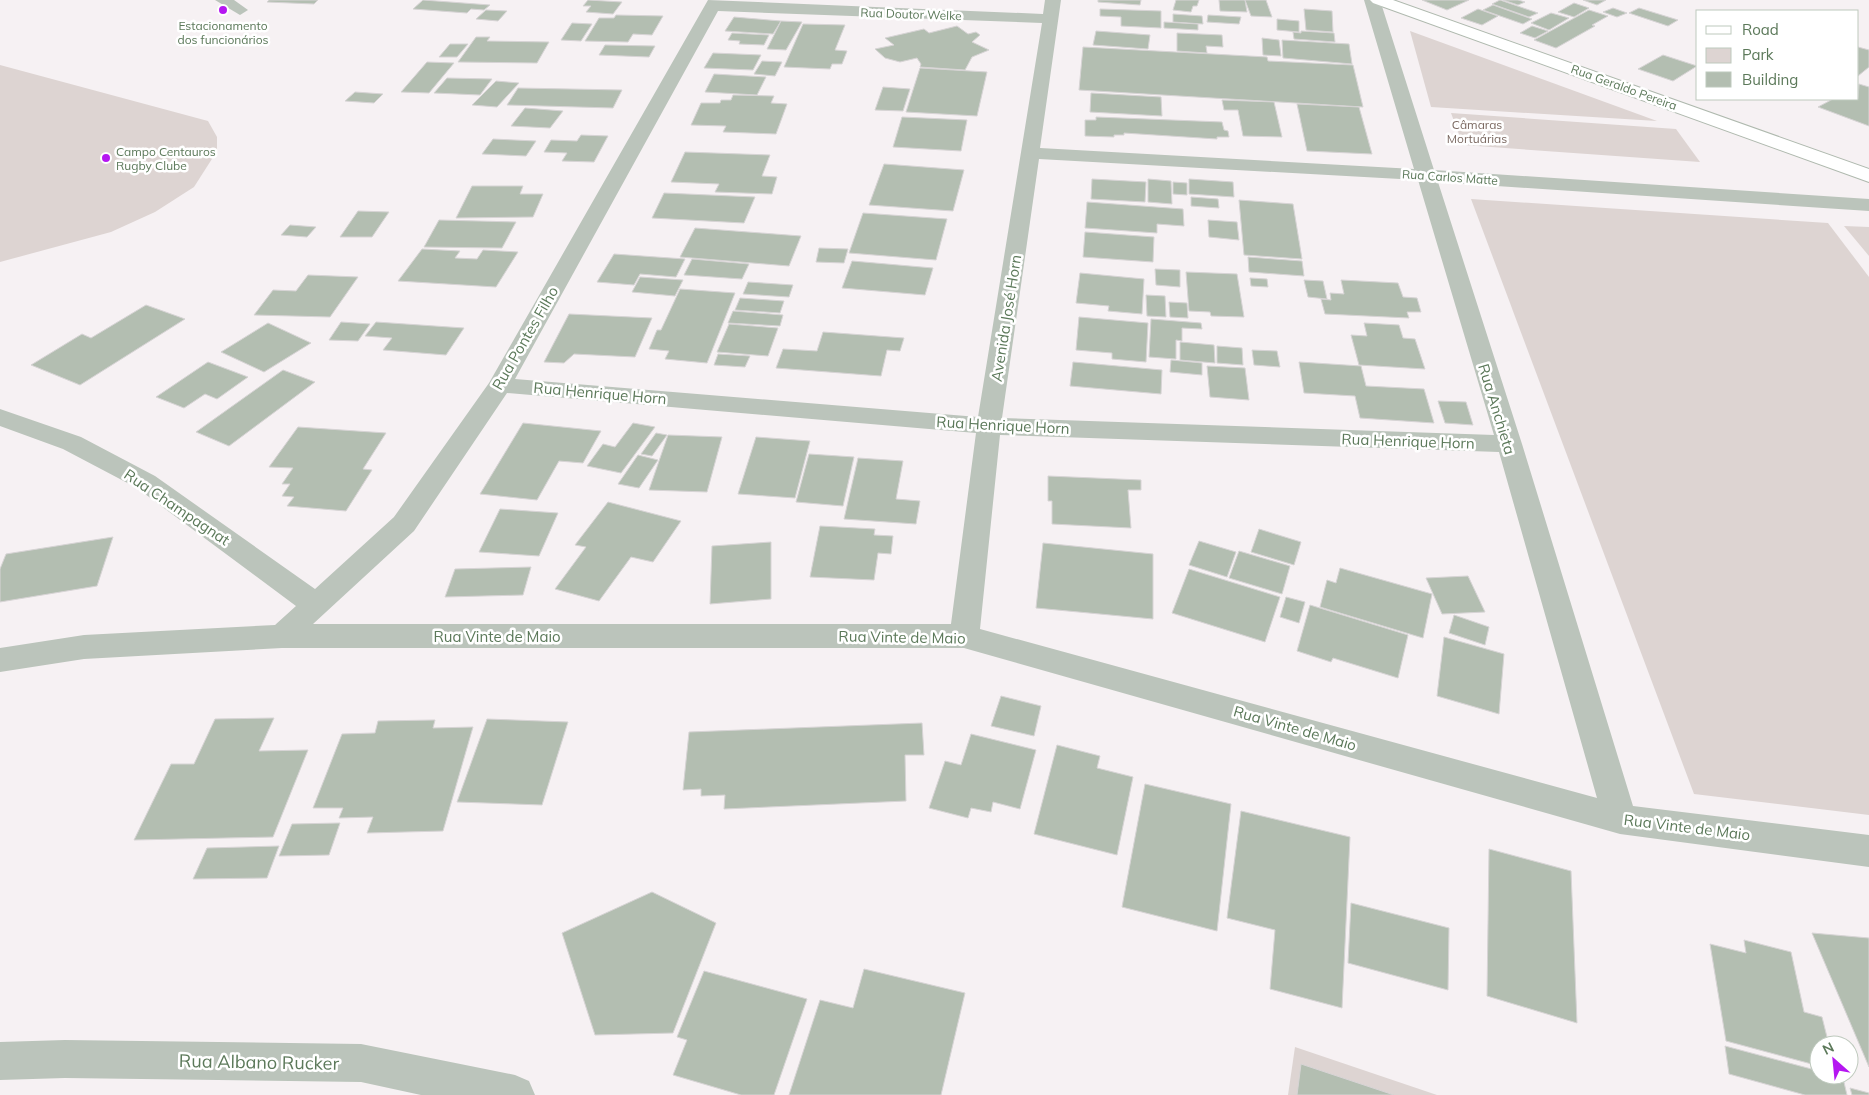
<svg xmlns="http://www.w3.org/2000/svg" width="1869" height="1095" font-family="Mulish,sans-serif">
<rect width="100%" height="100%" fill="#f6f1f3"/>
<g fill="#ddd4d2">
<polygon points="1410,31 1657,121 1431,107"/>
<polygon points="0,65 208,121 217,137 217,151 194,187 155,212 111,232 0,262"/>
<polygon points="1451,113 1676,129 1700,162 1463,145"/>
<polygon points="1471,199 1828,223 1869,277 1869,815 1694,794"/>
<polygon points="1844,226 1869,227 1869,256"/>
<polygon points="1295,1047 1437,1095 1288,1095"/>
</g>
<g fill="#b3beb1" stroke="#d7d4d5">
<polygon points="269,0 318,0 314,4 267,2"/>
<polygon points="423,0 490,5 484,10 471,9 467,13 413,9"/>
<polygon points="588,0 622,2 613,14 586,12 591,6 583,6"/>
<polygon points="1098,0 1141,0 1140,5 1098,2"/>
<polygon points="1176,0 1199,0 1197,6 1193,6 1191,12 1173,10"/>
<polygon points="1219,0 1245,0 1247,12 1220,11"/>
<polygon points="1245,0 1266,0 1272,17 1251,16"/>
<polygon points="1422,0 1469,0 1447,10"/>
<polygon points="1500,0 1538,13 1529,17 1492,4"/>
<polygon points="1503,0 1518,0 1525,2 1518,5"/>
<polygon points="1583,0 1606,0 1597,5"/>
<polygon points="1574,3 1589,8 1574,17 1558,12"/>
<polygon points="1493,5 1532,19 1523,24 1483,10"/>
<polygon points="1613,8 1627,13 1617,17 1603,12"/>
<polygon points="1639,8 1678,20 1668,26 1629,13"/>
<polygon points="1100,9 1161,11 1161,28 1121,26 1121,17 1100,16"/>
<polygon points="1304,9 1332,11 1333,32 1306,30"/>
<polygon points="1478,9 1498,16 1482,25 1461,18"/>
<polygon points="486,10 507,11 498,21 476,19"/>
<polygon points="1589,10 1608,16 1592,25 1595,26 1556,48 1534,40"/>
<polygon points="1551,13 1569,18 1549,30 1531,23"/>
<polygon points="1173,14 1202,16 1203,24 1173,22"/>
<polygon points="616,15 663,16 652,35 633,34 628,42 585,41 599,18 614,18"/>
<polygon points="1208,15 1241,17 1239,24 1207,22"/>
<polygon points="734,17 781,21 773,34 725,31"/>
<polygon points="1277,19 1299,21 1299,32 1277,30"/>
<polygon points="781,21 802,22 786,50 767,49"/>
<polygon points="1164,22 1198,24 1198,30 1164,28"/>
<polygon points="572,23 592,24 581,41 561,40"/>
<polygon points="803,24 845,25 835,50 847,51 842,64 832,64 830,69 784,67"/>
<polygon points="957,26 968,34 976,32 980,35 972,42 989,50 972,57 965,70 920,67 921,64 917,58 900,62 885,58 875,49 894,45 885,38 924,29 929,33"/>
<polygon points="1532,26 1548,31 1535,38 1520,33"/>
<polygon points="1096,31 1150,35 1148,49 1093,45"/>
<polygon points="1301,31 1334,33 1335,42 1294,39 1293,32 1301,33"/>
<polygon points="732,33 769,35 764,45 739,44 740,41 728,40"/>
<polygon points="1177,33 1222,35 1223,47 1206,46 1207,53 1177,51"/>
<polygon points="476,37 490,37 487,41 549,42 537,63 458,62"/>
<polygon points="1262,38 1279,40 1281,56 1263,55"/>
<polygon points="1282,40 1349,44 1352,64 1283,58"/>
<polygon points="450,44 468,44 457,57 439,57"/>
<polygon points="605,45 655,46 649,57 599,55"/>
<polygon points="1083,47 1267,57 1268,61 1353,65 1363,107 1079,90"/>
<polygon points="1858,47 1869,50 1869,67 1858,76"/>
<polygon points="713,53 761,55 753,70 704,68"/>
<polygon points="1663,55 1697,66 1673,81 1638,69"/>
<polygon points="762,61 782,62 775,76 754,74"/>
<polygon points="427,62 454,63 429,93 401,92"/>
<polygon points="920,68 987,72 977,116 906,112"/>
<polygon points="714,74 766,77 757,95 705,92"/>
<polygon points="447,78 492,79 480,95 434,93"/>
<polygon points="496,81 519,83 497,107 472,105"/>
<polygon points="1859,84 1869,87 1869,126 1818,107 1833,99 1858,99"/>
<polygon points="883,87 910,89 903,111 875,110"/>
<polygon points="518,88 622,90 613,108 507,105"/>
<polygon points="355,92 383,94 374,103 345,101"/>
<polygon points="1091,93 1161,97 1162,116 1090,112"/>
<polygon points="733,95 774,96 771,103 787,104 776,134 723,132 726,126 691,125 701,103 720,103 721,100 731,100"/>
<polygon points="1222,100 1274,102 1282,137 1243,136 1238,110 1224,110"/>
<polygon points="1297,104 1359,107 1372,154 1307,151"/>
<polygon points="525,108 563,111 550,128 511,126"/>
<polygon points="902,117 967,120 961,151 893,147"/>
<polygon points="1096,117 1222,122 1224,130 1228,131 1229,137 1217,137 1217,139 1124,133 1124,135 1114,135 1114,137 1085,136 1085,120 1096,120"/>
<polygon points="581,135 608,136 594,162 562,161 567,153 544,152 551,140 577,141"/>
<polygon points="493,139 536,141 526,156 482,154"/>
<polygon points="685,152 770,155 762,176 777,177 772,194 715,192 719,184 671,182"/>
<polygon points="884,164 964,170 953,211 869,205"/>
<polygon points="1092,179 1146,182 1145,202 1091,199"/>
<polygon points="1148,179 1171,181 1172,204 1148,202"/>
<polygon points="1189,179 1233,182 1234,197 1189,194"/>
<polygon points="1173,182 1187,183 1187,195 1173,194"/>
<polygon points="472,186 523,186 520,194 543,194 533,217 456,218"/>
<polygon points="664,193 755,197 744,223 652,218"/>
<polygon points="1191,197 1218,199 1219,208 1191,206"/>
<polygon points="1239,200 1293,204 1302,259 1244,255"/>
<polygon points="1087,202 1183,209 1184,226 1157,224 1157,233 1085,228"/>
<polygon points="358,211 389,212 372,237 340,237"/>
<polygon points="863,213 947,219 936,260 849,253"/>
<polygon points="439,220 516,222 502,248 424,247"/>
<polygon points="1208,220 1237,222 1239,240 1209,237"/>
<polygon points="290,225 316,227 307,237 281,235"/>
<polygon points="695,228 801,236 789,266 680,257"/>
<polygon points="1085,232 1154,237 1153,262 1083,257"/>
<polygon points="819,248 848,249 844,263 816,262"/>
<polygon points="422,249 460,251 455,258 477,259 483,250 518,252 496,287 398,281"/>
<polygon points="614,254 685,259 676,277 640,274 634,285 597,282"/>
<polygon points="1248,257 1302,261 1304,276 1249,272"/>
<polygon points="692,259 749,264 742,279 684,275"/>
<polygon points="852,261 933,268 925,295 842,288"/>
<polygon points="1155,269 1180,270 1180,287 1156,285"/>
<polygon points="1186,272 1237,274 1244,317 1211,316 1210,312 1189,311"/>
<polygon points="1080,273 1144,279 1142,314 1108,311 1109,306 1076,303"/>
<polygon points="308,275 358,277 330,317 254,315 273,290 296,291"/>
<polygon points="640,277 683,280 675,296 632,292"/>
<polygon points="1250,278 1267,279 1268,287 1251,286"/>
<polygon points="1304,280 1323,281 1327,299 1308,297"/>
<polygon points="1341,280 1398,283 1403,297 1417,298 1421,312 1407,312 1409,318 1325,314 1321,299 1331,300 1330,293 1344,294"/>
<polygon points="748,282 793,285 789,297 743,294"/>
<polygon points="680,289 735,293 707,363 665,359 669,351 649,349 657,330 661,330"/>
<polygon points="1146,295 1165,296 1166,317 1147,316"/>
<polygon points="740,298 784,301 780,313 735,310"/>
<polygon points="1169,302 1187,303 1188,318 1170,317"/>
<polygon points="146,305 185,319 80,385 31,365 82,334 91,338"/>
<polygon points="733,311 783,315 780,326 728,323"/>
<polygon points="569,314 652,318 635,357 574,354 564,363 544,362"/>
<polygon points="1079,317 1148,323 1146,362 1112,359 1112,353 1076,350"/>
<polygon points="1151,319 1201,323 1202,329 1182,328 1182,341 1176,340 1176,359 1149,357"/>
<polygon points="341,322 370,324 358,341 329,340"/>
<polygon points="376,322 464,328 446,355 383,350 392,338 365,336"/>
<polygon points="268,323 311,343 264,372 221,352"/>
<polygon points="1364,323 1399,325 1403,338 1415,339 1425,369 1359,365 1351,335 1367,336"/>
<polygon points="729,324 778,328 768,356 717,352"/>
<polygon points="823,332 904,338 900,351 887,350 881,376 776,368 783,349 817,351"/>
<polygon points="1180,342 1214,345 1215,363 1180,360"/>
<polygon points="1217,346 1242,348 1243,365 1217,363"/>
<polygon points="1252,350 1277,351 1280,367 1254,365"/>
<polygon points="718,354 750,356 745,367 714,365"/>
<polygon points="1171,360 1202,363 1202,375 1170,372"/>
<polygon points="208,362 248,377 217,399 205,394 184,408 156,397"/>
<polygon points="1073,362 1162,370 1161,394 1070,386"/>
<polygon points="1299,362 1361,366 1366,386 1424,389 1434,423 1360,418 1355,396 1304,393"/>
<polygon points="1207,366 1245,368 1249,400 1210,397"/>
<polygon points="283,370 315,382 229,446 196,432"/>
<polygon points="1438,401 1466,402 1473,425 1445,423"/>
<polygon points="523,423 601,431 583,463 559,461 537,500 480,494"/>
<polygon points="633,423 655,427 621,473 587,466 603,444 615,447"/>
<polygon points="298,427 386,433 363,469 372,470 346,511 287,506 294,497 282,496 290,484 282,484 293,468 269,467"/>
<polygon points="656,433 667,435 652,456 641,454"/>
<polygon points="668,435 722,437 707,492 649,490"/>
<polygon points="756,437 810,441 795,498 738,494"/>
<polygon points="809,454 854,457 843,506 796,502"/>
<polygon points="638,455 658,460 639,488 618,484"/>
<polygon points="858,458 903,461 896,499 920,501 916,524 844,519"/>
<polygon points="1048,476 1141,480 1141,490 1128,490 1131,528 1052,524 1052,501 1048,501"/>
<polygon points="608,502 681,521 653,562 631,557 599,601 555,589 586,547 575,545"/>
<polygon points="500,509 558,513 539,556 479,552"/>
<polygon points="820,526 875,529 874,535 893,536 891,554 878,553 874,580 810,577"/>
<polygon points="1259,529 1301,542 1294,565 1251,552"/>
<polygon points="113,537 97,586 0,602 0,569 6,554"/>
<polygon points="1199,541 1236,552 1227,577 1189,565"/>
<polygon points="771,542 771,599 710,604 712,546"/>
<polygon points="1043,543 1153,554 1153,619 1036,608"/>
<polygon points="1239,551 1290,566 1282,594 1229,578"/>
<polygon points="531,567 523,595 445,597 455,569"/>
<polygon points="1340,568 1432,594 1423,638 1320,607 1327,580 1336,583"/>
<polygon points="1189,569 1280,597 1265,642 1172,613"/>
<polygon points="1468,576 1485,612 1442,614 1426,578"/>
<polygon points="1286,597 1305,602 1299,623 1280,617"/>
<polygon points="1310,605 1408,635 1398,678 1333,658 1331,662 1297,651"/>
<polygon points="1454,615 1489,627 1485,645 1449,633"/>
<polygon points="1444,637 1504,654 1499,714 1437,696"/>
<polygon points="1001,696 1041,706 1034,736 991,726"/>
<polygon points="274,718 259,751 308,750 273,837 134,840 171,764 194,764 215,719"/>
<polygon points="487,719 568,722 542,805 457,802"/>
<polygon points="435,720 433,728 473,727 443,831 367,833 373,817 339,818 343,808 313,808 342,734 375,733 378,721"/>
<polygon points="922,723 924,755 905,755 906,801 724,809 725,795 701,796 701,789 683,790 689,732"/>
<polygon points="971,734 1036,750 1020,809 993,802 991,812 971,808 968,818 929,808 945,761 961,765"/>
<polygon points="1057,745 1100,756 1097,768 1133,777 1117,855 1034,834"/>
<polygon points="1145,784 1231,804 1217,931 1122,907"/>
<polygon points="1241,811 1350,837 1342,1008 1270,989 1275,930 1227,918"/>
<polygon points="340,823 329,855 279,856 292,824"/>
<polygon points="279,846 267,878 193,879 207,848"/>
<polygon points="1489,849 1571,871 1577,1023 1487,996"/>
<polygon points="652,892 716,923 673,1033 595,1035 562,933"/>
<polygon points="1351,903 1449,928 1448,990 1348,963"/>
<polygon points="1812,933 1869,938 1869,1067"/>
<polygon points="1744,940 1791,952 1804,1012 1822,1017 1829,1045 1819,1045 1819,1066 1726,1041 1710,944 1746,953"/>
<polygon points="864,969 965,993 941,1095 789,1095 820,1000 853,1008"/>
<polygon points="704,971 807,999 774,1095 741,1095 673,1075 687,1040 677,1037"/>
<polygon points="1725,1046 1819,1071 1819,1075 1843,1078 1847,1095 1805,1095 1729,1074"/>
<polygon points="1301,1064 1394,1095 1297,1095"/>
<polygon points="1850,1088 1869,1093 1869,1095 1852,1095"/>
</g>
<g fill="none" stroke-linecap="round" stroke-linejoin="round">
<defs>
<polygon id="major" points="1370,0 1393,0 1869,169 1869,182 1373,3"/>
</defs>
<use href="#major" stroke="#afb9ae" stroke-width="2"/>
<g fill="#bbc4bb" fill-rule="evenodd">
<polygon points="215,0 234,0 248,10 240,15"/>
<path d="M 708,0 L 1043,14 L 1045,0 L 1061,0 L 1040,148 L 1414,169 L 1364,0 L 1380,0 L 1434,170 L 1869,199 L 1869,211 L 1438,182 L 1522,444 L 1633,806 L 1869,835 L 1869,867 L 1620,834 L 964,648 L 282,648 L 84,659 L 0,672 L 0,648 L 84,635 L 275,625 L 296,606 L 137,488 L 63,449 L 0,426 L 0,409 L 81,437 L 155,476 L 315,589 L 394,517 L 489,383 ZM 718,11 L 1042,23 L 978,417 L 515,379 ZM 1039,159 L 1418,180 L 1494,435 L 1002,418 ZM 507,393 L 976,433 L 951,624 L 313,624 L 414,531 ZM 1000,435 L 1499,452 L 1597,798 L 980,629 Z"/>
<polygon points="65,1040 361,1044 515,1075 529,1081 535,1095 421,1095 361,1082 65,1078 0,1080 0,1042"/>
</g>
<use href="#major" fill="#fff" fill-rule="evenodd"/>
</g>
<g fill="#b516f1" stroke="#fff" stroke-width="2">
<circle cx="223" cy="10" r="5"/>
<circle cx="106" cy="158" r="5"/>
</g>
<g text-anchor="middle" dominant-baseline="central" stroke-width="5" stroke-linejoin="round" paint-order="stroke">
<g font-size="12" fill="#5c795a" stroke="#fff">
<text transform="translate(911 14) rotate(2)">Rua Doutor Welke</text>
<text transform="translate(1624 87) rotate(20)">Rua Geraldo Pereira</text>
<text transform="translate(1450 177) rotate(4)">Rua Carlos Matte</text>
</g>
<g font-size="12" fill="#5c795a" stroke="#fff">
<text x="223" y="25">Estacionamento<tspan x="223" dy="14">dos funcionários</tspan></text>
<text x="116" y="151" text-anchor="start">Campo Centauros<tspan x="116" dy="14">Rugby Clube</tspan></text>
</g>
<g font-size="12" fill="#7b6961" stroke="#fff">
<text x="1477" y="124">Câmaras<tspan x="1477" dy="14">Mortuárias</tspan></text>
</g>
<g font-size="15" fill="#5c795a" stroke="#fff">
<text transform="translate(1006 318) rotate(-81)">Avenida José Horn</text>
<text transform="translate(525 338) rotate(-60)">Rua Pontes Filho</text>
<text transform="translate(600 393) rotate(5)">Rua Henrique Horn</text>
<text transform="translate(1497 409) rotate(73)">Rua Anchieta</text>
<text transform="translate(1003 425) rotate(3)">Rua Henrique Horn</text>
<text transform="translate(1408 441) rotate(2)">Rua Henrique Horn</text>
<text transform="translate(177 507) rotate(34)">Rua Champagnat</text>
<text x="497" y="636">Rua Vinte de Maio</text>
<text transform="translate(902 637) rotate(1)">Rua Vinte de Maio</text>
<text transform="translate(1295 728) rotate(16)">Rua Vinte de Maio</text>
<text transform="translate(1687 827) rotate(7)">Rua Vinte de Maio</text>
</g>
<g font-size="18" fill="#5c795a" stroke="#fff">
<text transform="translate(259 1062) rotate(1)">Rua Albano Rucker</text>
</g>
</g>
<rect x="1696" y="10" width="162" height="90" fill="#ffffff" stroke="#bec9bd"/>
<rect x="1706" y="26" width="25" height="8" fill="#ffffff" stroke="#bec9bd"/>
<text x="1742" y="35" font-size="15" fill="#5c795a">Road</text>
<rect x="1706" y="48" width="25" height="15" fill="#ddd4d2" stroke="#bec9bd"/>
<text x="1742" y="60" font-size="15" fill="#5c795a">Park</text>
<rect x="1706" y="72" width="25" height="15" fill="#b3beb1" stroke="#bec9bd"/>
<text x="1742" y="85" font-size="15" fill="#5c795a">Building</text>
<g transform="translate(1834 1060) rotate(333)"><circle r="24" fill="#ffffff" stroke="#bec9bd"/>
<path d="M0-4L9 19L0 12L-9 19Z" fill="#b516f1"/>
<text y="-8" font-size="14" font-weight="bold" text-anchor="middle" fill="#5c795a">N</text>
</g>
</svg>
